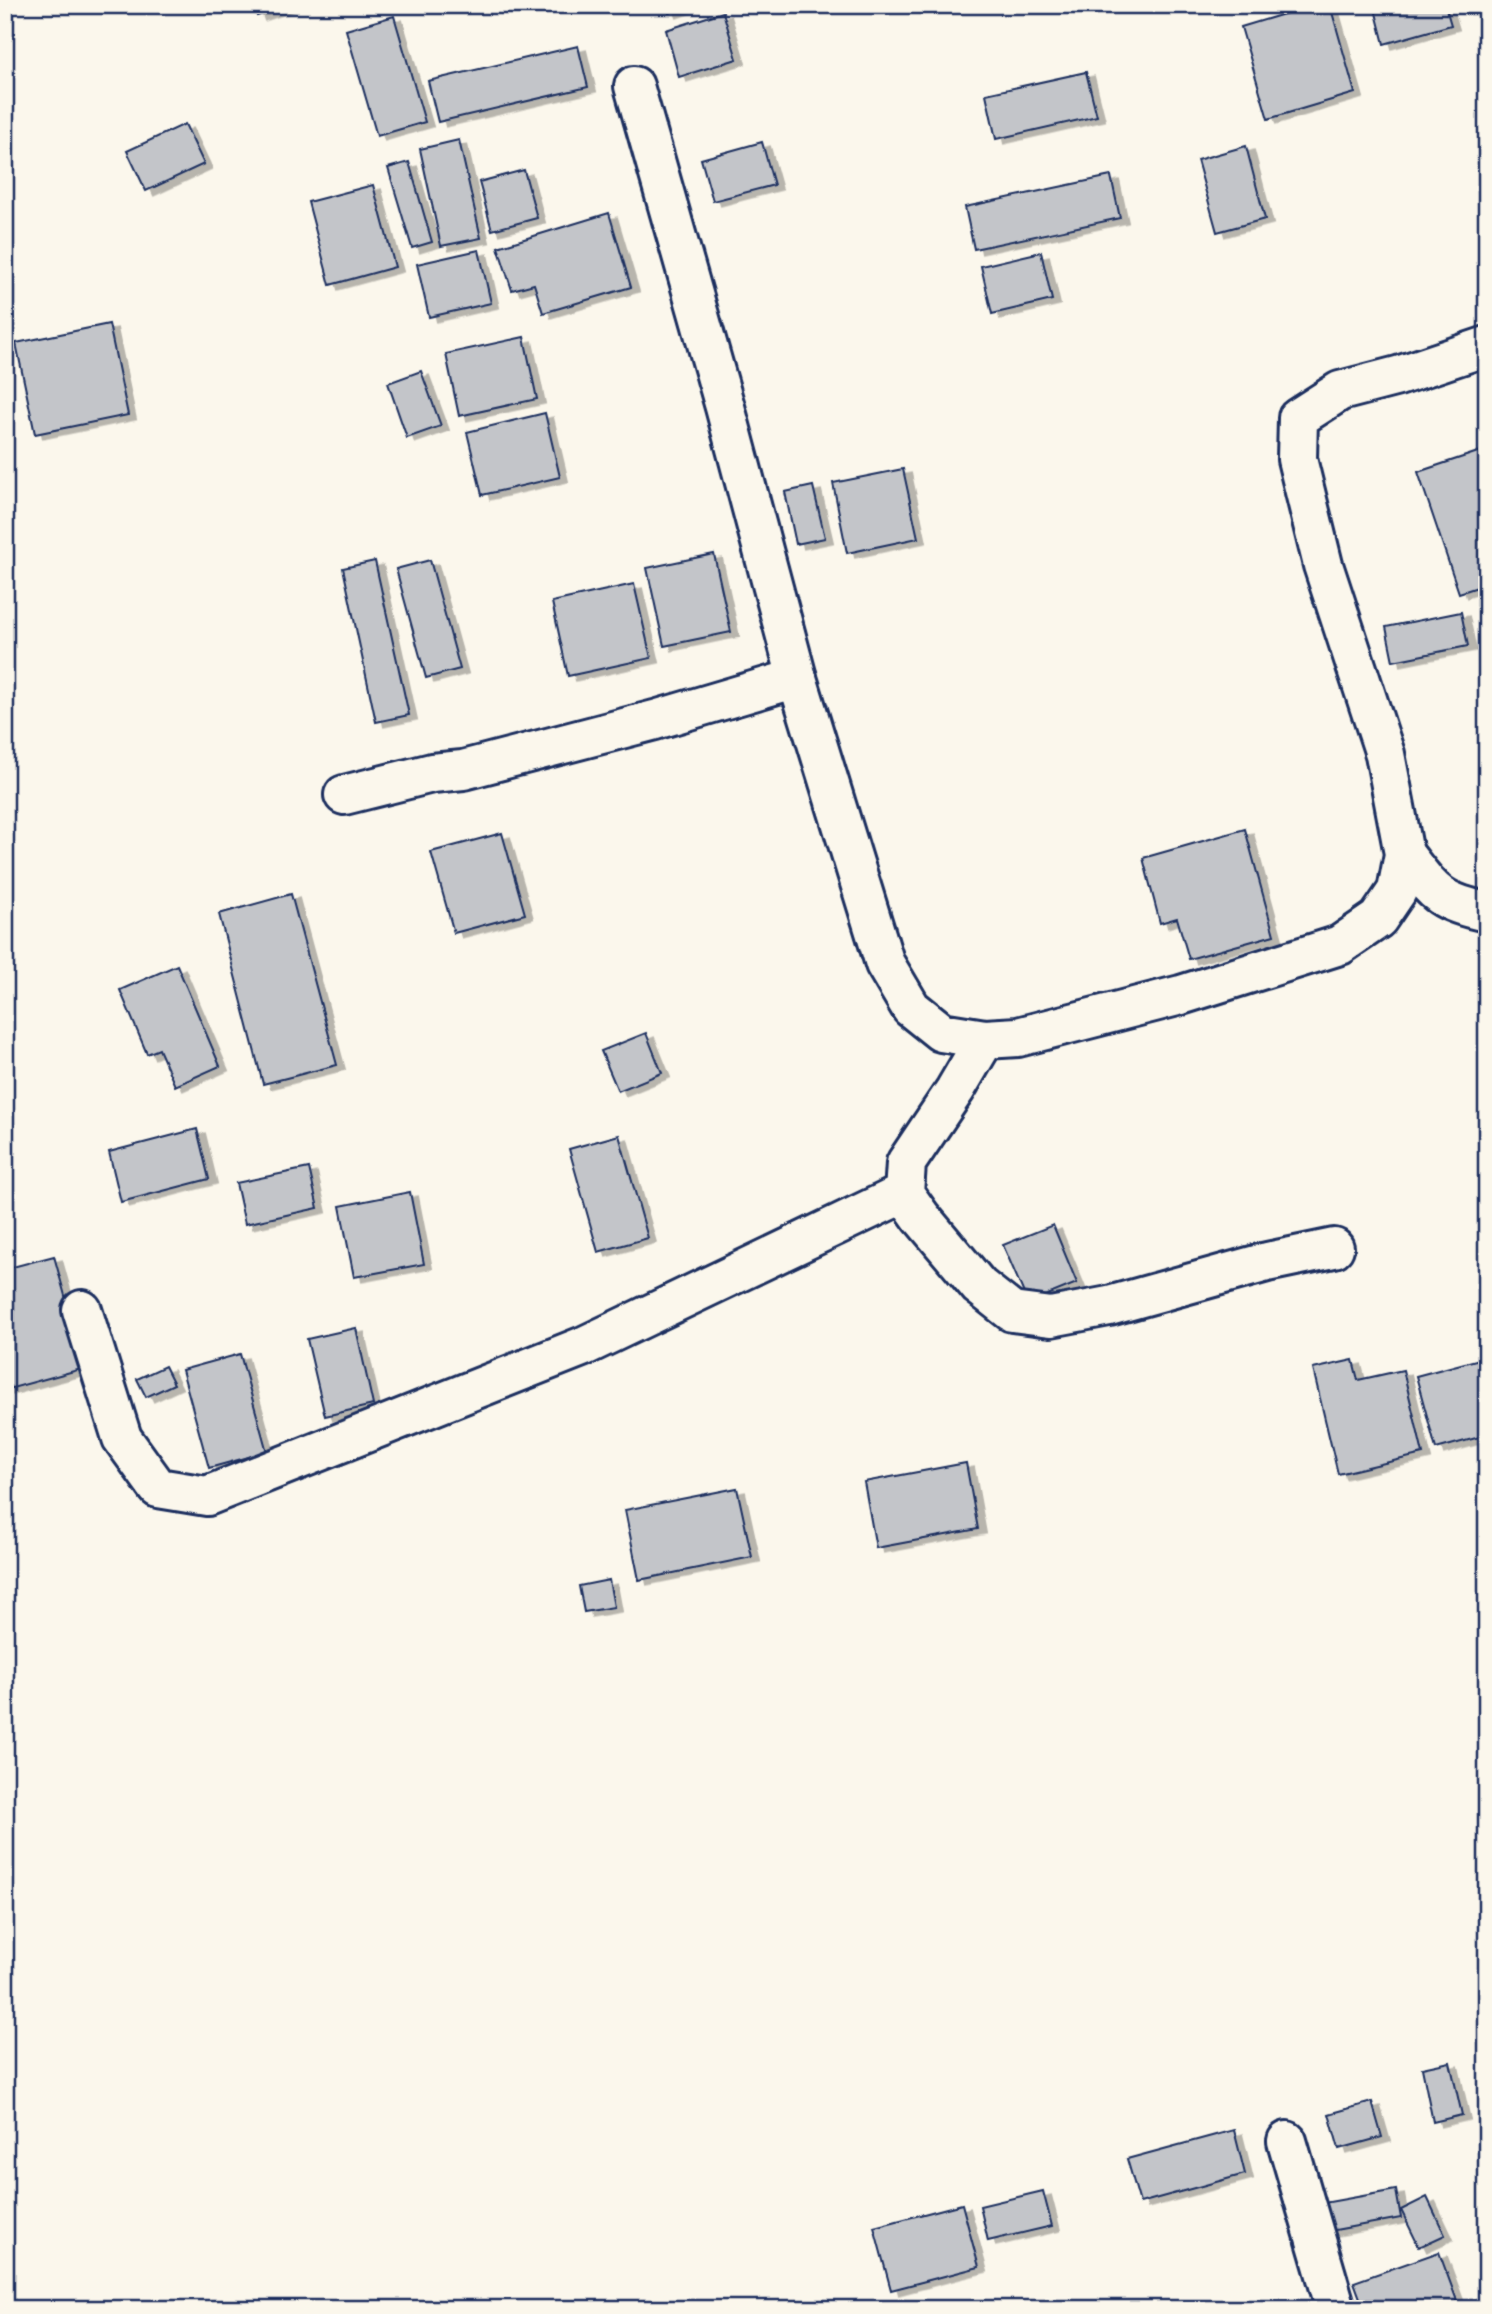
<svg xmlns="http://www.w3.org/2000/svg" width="1492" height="2314" font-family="Mali,sans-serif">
<defs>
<filter id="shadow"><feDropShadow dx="8" dy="4.5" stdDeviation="0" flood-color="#0004"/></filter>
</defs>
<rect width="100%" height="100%" fill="#fbf7ec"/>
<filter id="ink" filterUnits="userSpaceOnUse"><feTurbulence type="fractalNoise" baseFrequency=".0143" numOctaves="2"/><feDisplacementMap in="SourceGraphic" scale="14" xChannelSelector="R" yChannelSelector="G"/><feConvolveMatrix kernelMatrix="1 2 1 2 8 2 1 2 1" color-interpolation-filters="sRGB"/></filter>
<g filter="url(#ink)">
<g fill="#c3c5c9" stroke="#1b2f5e" stroke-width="2" filter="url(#shadow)">
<polygon points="253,5 290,5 257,16"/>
<polygon points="666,5 692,5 669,13"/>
<polygon points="1314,5 1330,5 1355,93 1268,119 1241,27"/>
<polygon points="1374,5 1445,5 1451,25 1384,44"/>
<polygon points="1481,5 1487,5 1487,25"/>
<polygon points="723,12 737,59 679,77 666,30"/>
<polygon points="394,16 425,122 377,136 346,30"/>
<polygon points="578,46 588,87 438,122 428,81"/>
<polygon points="1086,72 1097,116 996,139 986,94"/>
<polygon points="185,124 204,164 146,191 127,151"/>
<polygon points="459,140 481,238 441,246 420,149"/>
<polygon points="762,142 774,185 713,201 701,159"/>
<polygon points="1246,146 1265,219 1217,232 1197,160"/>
<polygon points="409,162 432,242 412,248 388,168"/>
<polygon points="524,170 537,218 492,230 479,182"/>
<polygon points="1111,176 1120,218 974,249 965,207"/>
<polygon points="373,185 395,267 330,285 308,202"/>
<polygon points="609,213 631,287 543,313 534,284 512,290 498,247"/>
<polygon points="479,250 491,303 429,317 417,264"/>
<polygon points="1041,252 1052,300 992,314 981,266"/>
<polygon points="109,324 128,415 35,434 16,343"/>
<polygon points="524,337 537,399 459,416 446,354"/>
<polygon points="421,371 441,426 407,438 388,383"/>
<polygon points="545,413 560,477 482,495 467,432"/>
<polygon points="1487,449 1487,584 1459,593 1418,472"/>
<polygon points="903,469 918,538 847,553 833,483"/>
<polygon points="813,486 825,538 796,544 785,492"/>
<polygon points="714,554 731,632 664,646 647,568"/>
<polygon points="430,560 460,669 426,678 396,569"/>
<polygon points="375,561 409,715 376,722 343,568"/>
<polygon points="634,584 651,658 568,676 552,602"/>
<polygon points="1461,612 1468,646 1393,661 1386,627"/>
<polygon points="1245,829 1274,935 1189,959 1177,918 1160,923 1143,858"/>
<polygon points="502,833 525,914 454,933 431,852"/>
<polygon points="291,894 337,1065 263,1084 219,914"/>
<polygon points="177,965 220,1066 175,1086 159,1049 147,1054 120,990"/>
<polygon points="646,1033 662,1073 618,1091 601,1051"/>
<polygon points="197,1129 209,1179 121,1202 109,1152"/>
<polygon points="619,1135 648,1238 598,1252 569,1149"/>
<polygon points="309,1168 318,1208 245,1224 236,1183"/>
<polygon points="410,1192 424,1264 354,1277 340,1206"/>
<polygon points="1053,1225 1077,1283 1028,1303 1003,1245"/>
<polygon points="54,1256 85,1368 5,1390 5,1269"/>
<polygon points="356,1328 373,1405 325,1416 307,1339"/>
<polygon points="240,1354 267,1452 209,1468 182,1370"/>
<polygon points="1487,1357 1487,1435 1436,1449 1416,1376"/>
<polygon points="1353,1360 1358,1380 1403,1370 1423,1454 1338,1474 1313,1369"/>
<polygon points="165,1366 174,1384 146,1397 137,1379"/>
<polygon points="966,1463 978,1529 876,1548 864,1482"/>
<polygon points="737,1488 752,1557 639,1580 625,1510"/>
<polygon points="609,1580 614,1607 584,1612 579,1586"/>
<polygon points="1450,2062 1462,2115 1433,2122 1422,2068"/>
<polygon points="1372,2102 1382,2137 1339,2149 1329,2114"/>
<polygon points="1234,2130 1245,2174 1140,2203 1127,2159"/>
<polygon points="1396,2190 1401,2218 1324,2232 1318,2204"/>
<polygon points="1043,2191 1052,2226 988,2241 980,2206"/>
<polygon points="1427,2197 1445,2235 1419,2247 1401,2210"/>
<polygon points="962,2204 979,2267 891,2290 874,2227"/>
<polygon points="1439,2252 1460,2309 1364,2309 1354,2282"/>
<polygon points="1487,2260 1487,2278 1480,2264"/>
</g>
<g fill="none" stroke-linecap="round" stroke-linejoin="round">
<defs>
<g id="minor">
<polyline points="634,86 725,407 797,678"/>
<polyline points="344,795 432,773 463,770 655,720 797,678 885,964 911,1008 941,1032 985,1039 1018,1037 1181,995 1340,945 1378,919 1397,891 1404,854 1385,754 1323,565 1297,459 1298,418 1340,391 1398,376 1487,346"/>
<path d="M 1404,854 C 1434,892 1437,902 1487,912"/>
<polyline points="985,1039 955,1090 906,1163 904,1193 921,1217 979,1286 1012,1312 1051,1317 1109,1306 1267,1262 1334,1248"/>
<polyline points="82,1310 122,1438 158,1488 207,1496 584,1346 904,1193"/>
<polyline points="1287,2141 1336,2309"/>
</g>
</defs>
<use href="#minor" stroke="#1b2f5e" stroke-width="44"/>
<use href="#minor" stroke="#fbf7ec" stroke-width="38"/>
</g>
</g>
<rect width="1492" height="2314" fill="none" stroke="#fbf7ec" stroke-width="28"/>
<rect x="14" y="14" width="1464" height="2286" fill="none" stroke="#1b2f5e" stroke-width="2.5" filter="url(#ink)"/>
</svg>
